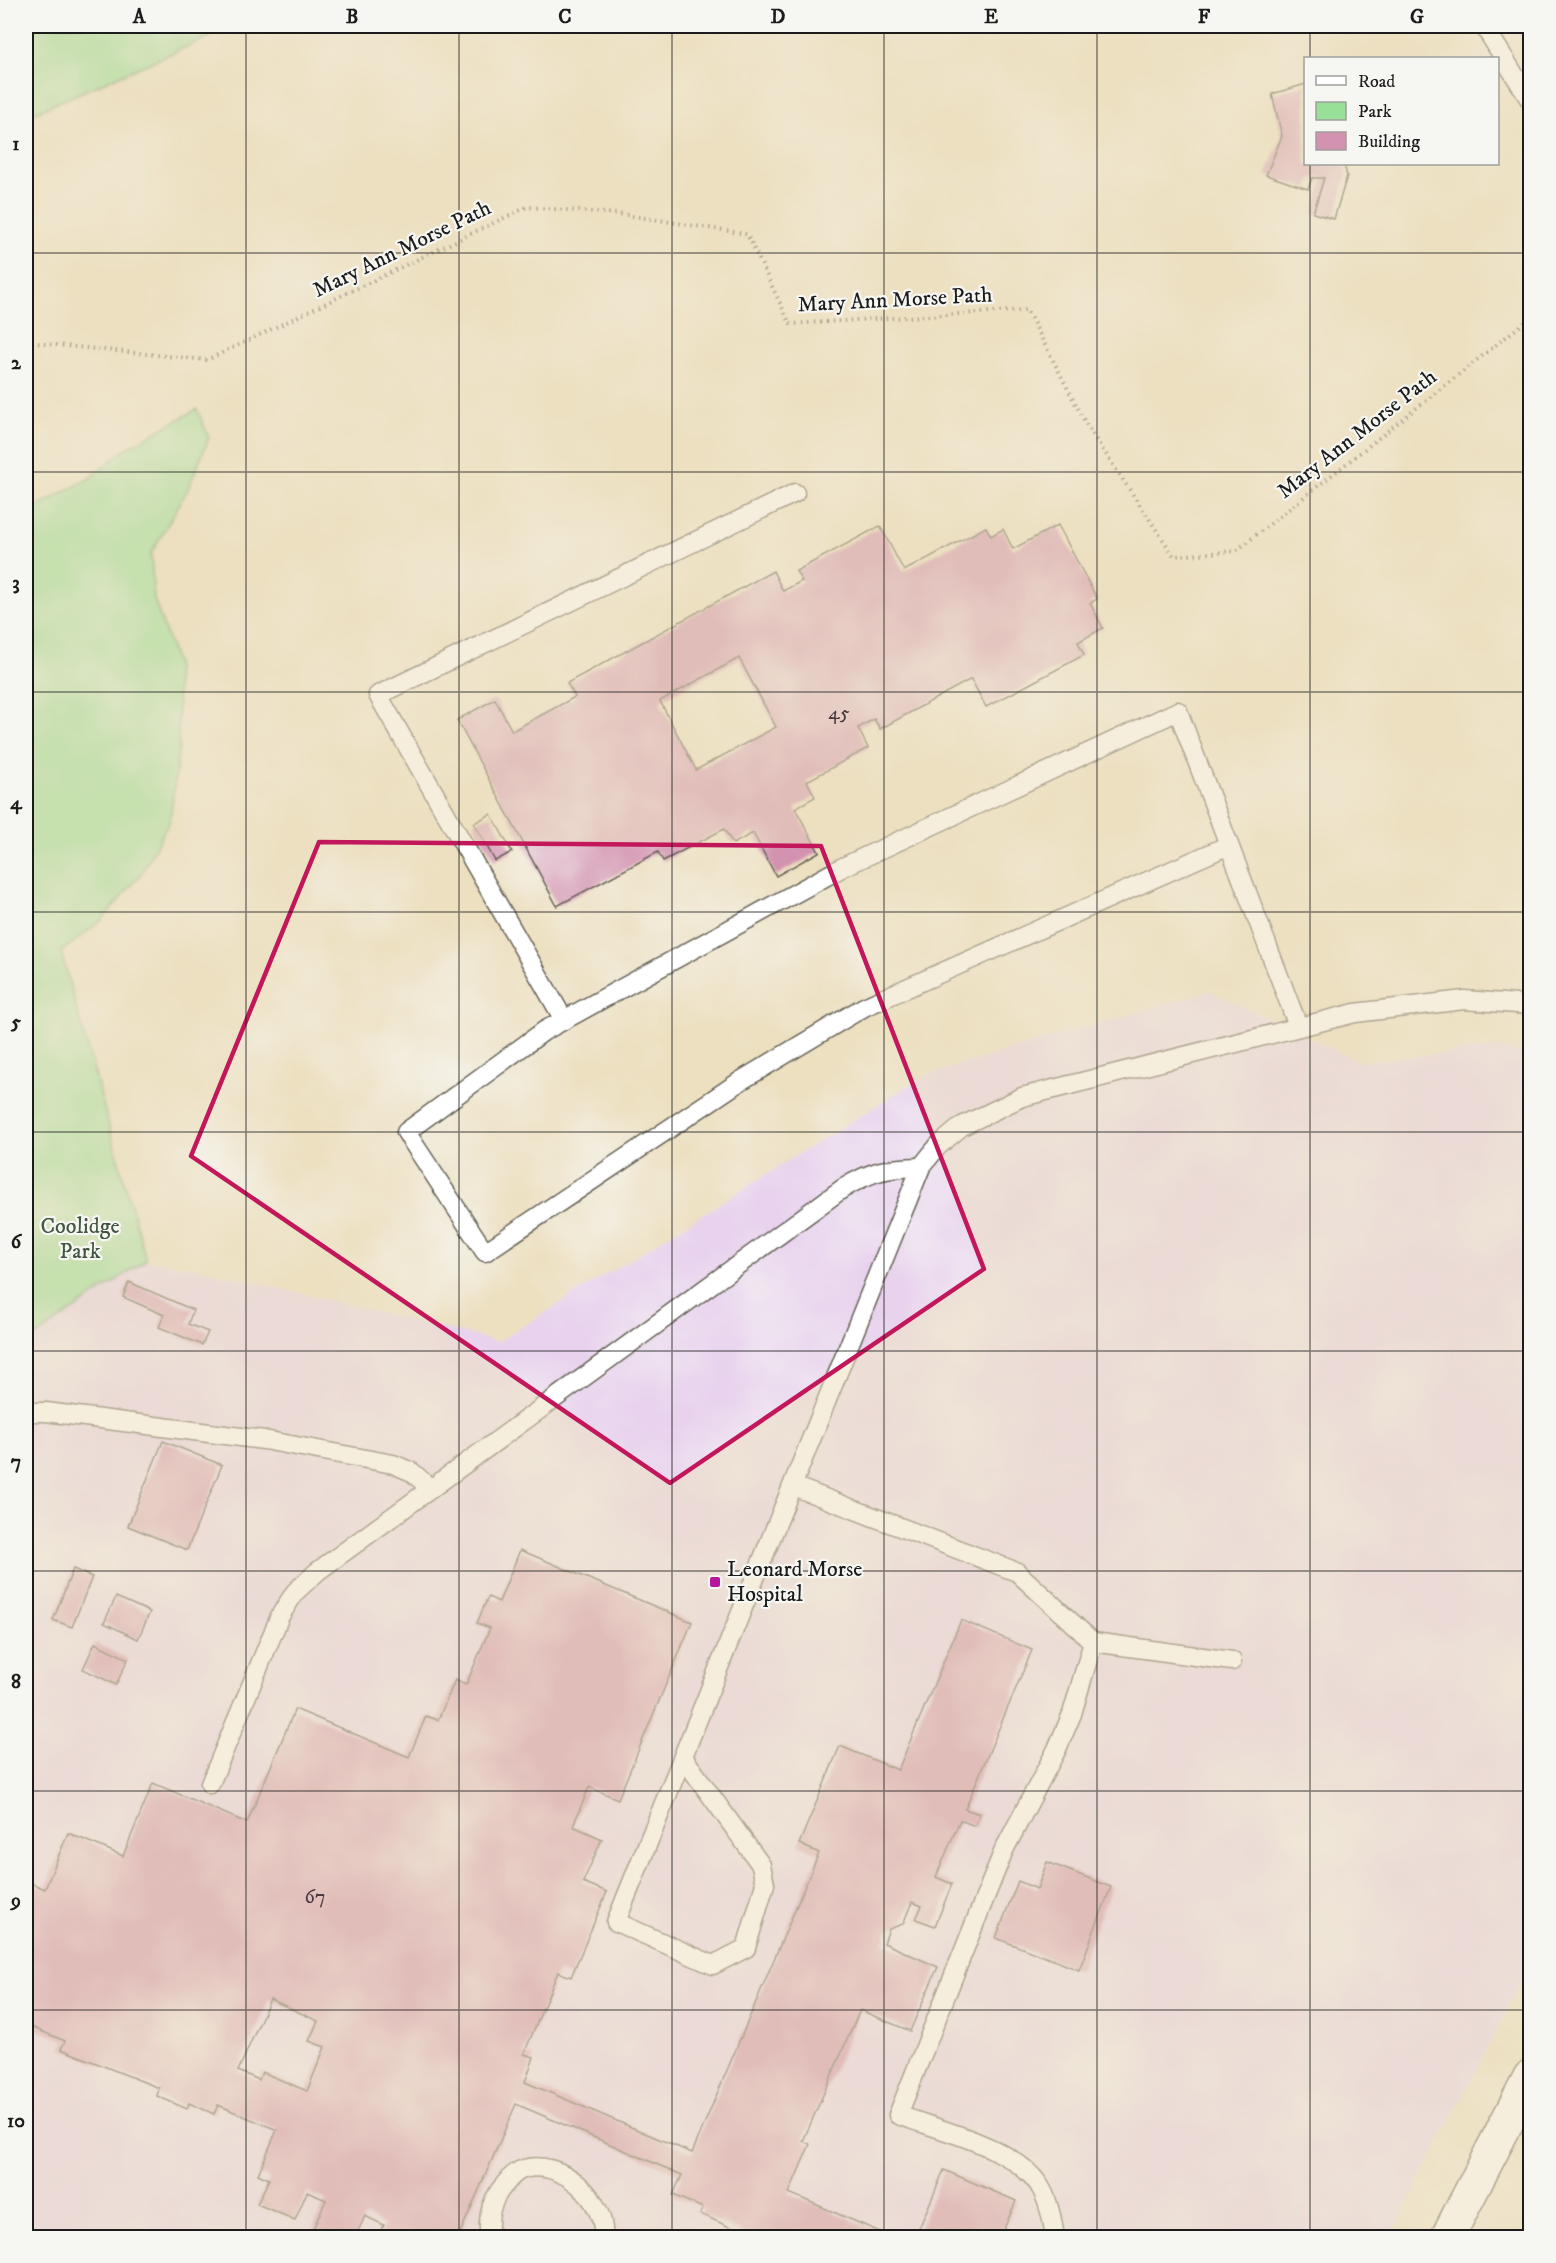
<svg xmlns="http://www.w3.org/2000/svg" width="1556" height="2263" font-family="'IM FELL DW Pica',serif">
<rect width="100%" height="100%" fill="#f6f6f2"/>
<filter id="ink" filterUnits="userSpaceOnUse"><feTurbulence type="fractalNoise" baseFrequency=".0167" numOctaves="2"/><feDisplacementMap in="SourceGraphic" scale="12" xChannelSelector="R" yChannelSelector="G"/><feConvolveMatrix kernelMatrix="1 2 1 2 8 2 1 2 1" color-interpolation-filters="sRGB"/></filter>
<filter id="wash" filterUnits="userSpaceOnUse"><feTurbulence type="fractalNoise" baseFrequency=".008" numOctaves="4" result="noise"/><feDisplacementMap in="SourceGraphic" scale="24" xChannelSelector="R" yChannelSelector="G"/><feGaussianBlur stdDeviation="1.35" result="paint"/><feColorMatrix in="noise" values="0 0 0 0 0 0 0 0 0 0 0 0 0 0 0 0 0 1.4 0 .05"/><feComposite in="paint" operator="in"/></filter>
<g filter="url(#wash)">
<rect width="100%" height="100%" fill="#ede0c1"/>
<polygon fill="#e8d2ee" points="1210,991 1359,1062 1500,1048 1530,1056 1530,1964 1391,2237 26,2237 26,1343 146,1260 197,1268 498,1342 924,1076"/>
<g fill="#98df98" stroke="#5a7e5a" stroke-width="1.5">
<polygon points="26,26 235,26 26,116"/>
<polygon points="197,409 209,438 188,489 151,554 154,599 176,663 179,747 170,820 141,874 102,920 61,952 146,1260 26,1343 26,513 90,478 125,449"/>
</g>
<g id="blocks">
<g fill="#d393b0" fill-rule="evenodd">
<polygon points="1306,84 1306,164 1344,164 1347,176 1334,219 1313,213 1324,178 1312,178 1308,189 1266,175 1282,136 1272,94"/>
<path d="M 1058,525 L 1097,599 L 1090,603 L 1103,628 L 1078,642 L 1084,655 L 986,707 L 971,679 L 880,729 L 874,719 L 858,728 L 868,748 L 807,781 L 815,797 L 795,808 L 819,852 L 776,876 L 753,833 L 733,844 L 724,829 L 663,861 L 658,852 L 557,906 L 457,720 L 495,699 L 512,731 L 575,697 L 567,683 L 773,571 L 783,591 L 802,581 L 796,571 L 880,526 L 904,571 L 986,527 L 991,536 L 1003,529 L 1013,549 ZM 739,658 L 776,727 L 696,770 L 660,701 Z"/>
<polygon points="491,814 512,852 495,861 474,823"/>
<polygon points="129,1282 193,1310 188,1324 208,1332 202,1345 159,1327 164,1315 123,1297"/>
<polygon points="163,1441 222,1465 187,1550 128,1526"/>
<path d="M 520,1550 L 692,1622 L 618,1799 L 589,1787 L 573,1826 L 602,1839 L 583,1882 L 607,1892 L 571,1977 L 558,1972 L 524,2054 L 534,2057 L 525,2082 L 692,2153 L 819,1853 L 799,1844 L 840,1746 L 898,1770 L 961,1620 L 1032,1650 L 965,1809 L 980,1814 L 975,1826 L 960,1820 L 936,1877 L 952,1884 L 935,1926 L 916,1919 L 922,1906 L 912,1902 L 903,1924 L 889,1929 L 884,1943 L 938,1967 L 910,2031 L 860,2010 L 803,2141 L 810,2144 L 789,2193 L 894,2238 L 755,2238 L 700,2214 L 703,2208 L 673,2195 L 682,2175 L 516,2104 L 458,2238 L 378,2238 L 384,2225 L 365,2216 L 355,2238 L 333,2238 L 313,2229 L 326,2200 L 307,2192 L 295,2220 L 257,2204 L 269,2179 L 258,2174 L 277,2130 L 218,2105 L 214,2114 L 189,2103 L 187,2109 L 157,2096 L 159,2088 L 61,2049 L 65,2041 L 26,2025 L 26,1881 L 45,1889 L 68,1833 L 123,1856 L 153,1783 L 247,1823 L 295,1709 L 409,1757 L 426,1716 L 438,1720 L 455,1680 L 466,1685 L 490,1628 L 477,1623 L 488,1597 L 499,1602 ZM 270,1999 L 318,2021 L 309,2041 L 325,2047 L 307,2091 L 262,2072 L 259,2080 L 238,2071 Z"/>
<polygon points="73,1569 92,1577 72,1627 53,1620"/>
<polygon points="116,1597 150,1612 138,1639 104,1623"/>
<polygon points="95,1643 128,1659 116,1685 83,1669"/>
<polygon points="1047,1862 1111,1887 1079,1970 996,1938 1018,1881 1037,1889"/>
<polygon points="944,2170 1016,2201 1000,2238 915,2238"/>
</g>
</g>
</g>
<g filter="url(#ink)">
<use href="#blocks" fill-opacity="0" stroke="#656156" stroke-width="1.5"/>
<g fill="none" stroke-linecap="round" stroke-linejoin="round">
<defs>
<g id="service">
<polyline points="1484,26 1530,100"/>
<polyline points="1229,845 864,1007 742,1080 485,1252 406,1132 544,1031 843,867 1178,711 1298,1026"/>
<polyline points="564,1020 378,695 795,493"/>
<polyline points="26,1412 46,1412 264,1440 393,1464 412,1472 431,1489"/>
<path d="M 793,1486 L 1017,1572 L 1093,1642 L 1072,1714 L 1057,1749 L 1004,1850 L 898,2115 C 942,2131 1022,2148 1043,2192 C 1050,2206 1053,2223 1055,2238"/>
<polyline points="1093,1642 1232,1661"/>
<polyline points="683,1757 761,1865 765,1884 746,1948 713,1965 616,1922 921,1167 938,1146 962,1126 1022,1097 1355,1013 1464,1000 1530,1005"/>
<path d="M 210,1784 L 280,1616 L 295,1592 L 318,1571 L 842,1189 C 873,1170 886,1168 921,1167"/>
<path d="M 490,2238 C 487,2220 490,2204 500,2190 C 506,2183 514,2171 524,2169 C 561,2158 607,2200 603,2238"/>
</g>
<polyline id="tertiary" points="1447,2238 1530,2077"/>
</defs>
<use href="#service" stroke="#656156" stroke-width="21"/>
<use href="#tertiary" stroke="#656156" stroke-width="36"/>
<polyline stroke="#656156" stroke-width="4" stroke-dasharray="1.5 4.5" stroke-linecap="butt" points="26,342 207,360 527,207 620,214 747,234 790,324 1027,310 1087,426 1174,556 1236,551 1530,318"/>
<use href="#service" stroke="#fff" stroke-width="18"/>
<use href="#tertiary" stroke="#fff" stroke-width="33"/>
</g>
</g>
<path d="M0 0H1556V2263H0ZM 319,842 L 821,846 L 984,1269 L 670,1483 L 191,1156 Z" fill="#ede0c1" fill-opacity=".55" fill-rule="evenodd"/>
<path fill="none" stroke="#c2185b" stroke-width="4.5" stroke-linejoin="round" d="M 319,842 L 821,846 L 984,1269 L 670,1483 L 191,1156 Z"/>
<path fill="none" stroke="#1c1c1c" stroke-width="1.5" stroke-opacity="0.55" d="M 246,26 L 246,2238M 459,26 L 459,2238M 672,26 L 672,2238M 884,26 L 884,2238M 1097,26 L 1097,2238M 1310,26 L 1310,58M 1310,164 L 1310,2238M 26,253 L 1530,253M 26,472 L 1530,472M 26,692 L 1530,692M 26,912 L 1530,912M 26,1132 L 1530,1132M 26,1351 L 1530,1351M 26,1571 L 1530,1571M 26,1791 L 1530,1791M 26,2010 L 1530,2010"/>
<rect fill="#b5179e" stroke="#f6f6f2" stroke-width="2" x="709" y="1576" width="12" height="12" rx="3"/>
<g text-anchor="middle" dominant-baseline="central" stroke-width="4.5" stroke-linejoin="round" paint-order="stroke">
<g font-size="20" fill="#4a3a41">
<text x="839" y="713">45</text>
<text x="315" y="1897">67</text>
</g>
<g font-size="22" fill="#1c1c1c" stroke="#f6f6f2">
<text transform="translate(402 249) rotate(-26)">Mary Ann Morse Path</text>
<text transform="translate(895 300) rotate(-3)">Mary Ann Morse Path</text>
<text transform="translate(1357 434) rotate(-38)">Mary Ann Morse Path</text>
</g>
<g font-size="22" fill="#415641" stroke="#f6f6f2">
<text x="80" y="1226">Coolidge<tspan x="80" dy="25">Park</tspan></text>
</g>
<g font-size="22" fill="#1c1c1c" stroke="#f6f6f2" text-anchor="start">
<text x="727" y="1569">Leonard Morse<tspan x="727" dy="25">Hospital</tspan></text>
</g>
</g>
<rect width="1556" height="2263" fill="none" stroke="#f6f6f2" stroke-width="66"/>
<rect x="1304" y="57" width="195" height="108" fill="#f6f6f2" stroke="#9f9f9c" stroke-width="1.5"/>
<rect x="1316" y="76" width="30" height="9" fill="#ffffff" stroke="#9f9f9c" stroke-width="1.5"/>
<text x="1358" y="87" font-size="18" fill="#1c1c1c">Road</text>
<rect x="1316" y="102" width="30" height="18" fill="#98df98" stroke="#9f9f9c" stroke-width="1.5"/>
<text x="1358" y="117" font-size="18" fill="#1c1c1c">Park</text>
<rect x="1316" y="132" width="30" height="18" fill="#d393b0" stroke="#9f9f9c" stroke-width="1.5"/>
<text x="1358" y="147" font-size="18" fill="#1c1c1c">Building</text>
<rect x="33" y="33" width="1490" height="2197" fill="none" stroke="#1c1c1c" stroke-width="2"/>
<g font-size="20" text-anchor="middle" font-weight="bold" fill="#1c1c1c">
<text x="139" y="23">A</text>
<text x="352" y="23">B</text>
<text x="565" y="23">C</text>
<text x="778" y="23">D</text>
<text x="991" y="23">E</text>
<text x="1204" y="23">F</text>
<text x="1417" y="23">G</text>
<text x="16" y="150">1</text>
<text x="16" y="369">2</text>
<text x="16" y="589">3</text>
<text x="16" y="809">4</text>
<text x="16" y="1028">5</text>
<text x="16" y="1248">6</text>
<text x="16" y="1468">7</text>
<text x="16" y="1688">8</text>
<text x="16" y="1907">9</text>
<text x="16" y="2127">10</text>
</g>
</svg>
